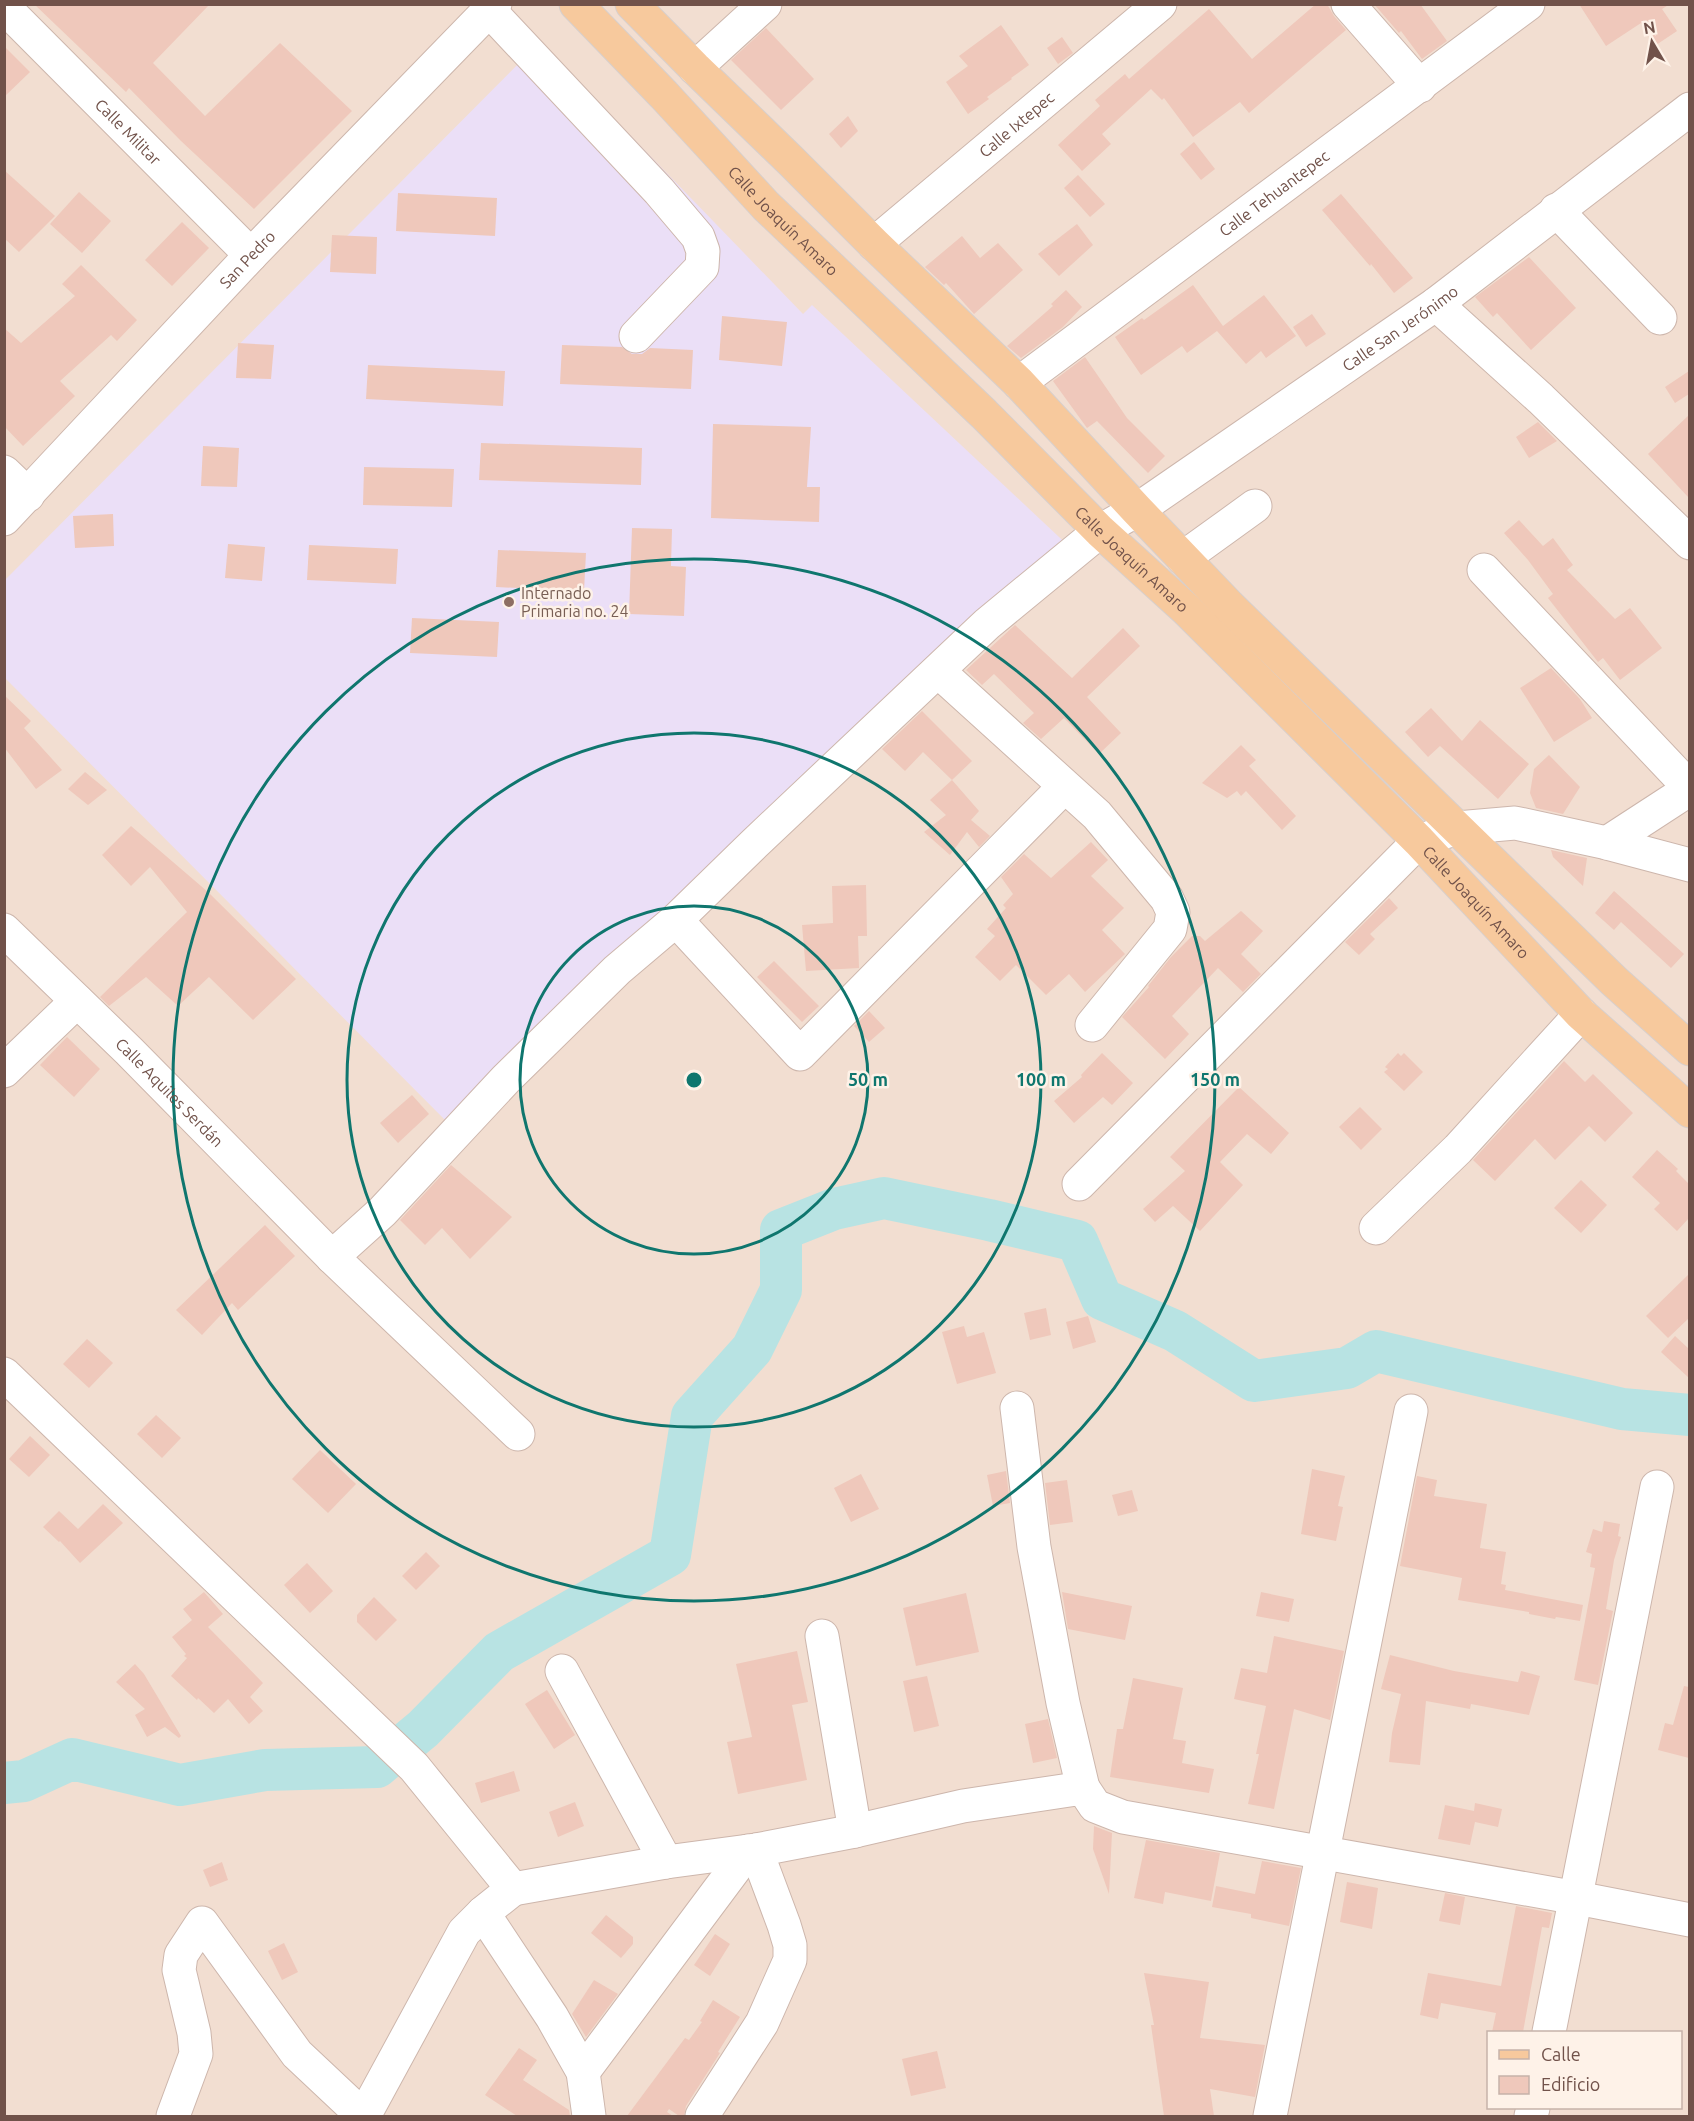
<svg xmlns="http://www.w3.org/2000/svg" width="1694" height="2121" font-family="Ubuntu,sans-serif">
<rect width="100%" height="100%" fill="#fbeee2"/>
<path fill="#f2ded1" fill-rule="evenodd" d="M 5,5 L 1689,5 L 1689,2116 L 5,2116 ZM 1488,2032 L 1680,2032 L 1680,2108 L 1488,2108 Z"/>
<polygon fill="#ebdff7" points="540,42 803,314 812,305 1075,552 457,1132 5,678 4,581"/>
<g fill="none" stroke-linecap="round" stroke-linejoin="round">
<polyline stroke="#b8e3e3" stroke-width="42" points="4,1783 24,1781 72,1759 180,1785 265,1770 377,1767 423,1729 499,1652 670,1555 692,1416 752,1349 781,1290 781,1230 834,1209 884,1198 989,1220 1077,1241 1102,1299 1175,1331 1254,1381 1347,1368 1376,1351 1622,1409 1690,1415"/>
</g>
<g fill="#efc8bb">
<polygon points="34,4 210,4 153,63 205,116 280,43 352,111 254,209 181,141 129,88 126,92"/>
<polygon points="1316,4 1327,4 1334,16 1346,30 1249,113 1240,102 1193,137 1164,98 1162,100 1151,89 1102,134 1111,144 1082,171 1058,145 1100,106 1095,100 1125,74 1129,79 1209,9 1252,59"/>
<polygon points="1374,4 1420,4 1447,41 1422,59 1401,31 1399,33"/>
<polygon points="1579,4 1670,4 1662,9 1677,31 1656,45 1641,23 1606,46"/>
<polygon points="1001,25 1029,65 1011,78 1012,79 987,97 989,99 968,114 946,82 968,66 959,56"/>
<polygon points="766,28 814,79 781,110 731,60"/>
<polygon points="1062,37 1073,53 1058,64 1047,48"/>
<polygon points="4,46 30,72 4,97"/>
<polygon points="848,116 858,131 841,148 829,134"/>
<polygon points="1194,142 1215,169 1201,180 1180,154"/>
<polygon points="4,170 55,216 19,252 4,238"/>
<polygon points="1078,175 1105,204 1090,217 1064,188"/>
<polygon points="79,192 111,221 82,253 50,224"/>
<polygon points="398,193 497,198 495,236 396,231"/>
<polygon points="1341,194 1413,278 1394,293 1371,264 1370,266 1322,210"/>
<polygon points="182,222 209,248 172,286 145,260"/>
<polygon points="1077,224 1093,245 1059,276 1038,254"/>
<polygon points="332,235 377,237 376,274 330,272"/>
<polygon points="962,236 980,258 998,243 1023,270 974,314 946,283 944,285 925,267"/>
<polygon points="1529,257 1576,308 1531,350 1497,313 1493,317 1475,297"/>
<polygon points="81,265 137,320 117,341 111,335 60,381 75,396 23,446 4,426 4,328 21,343 75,296 62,284"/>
<polygon points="1193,285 1223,326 1264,295 1296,336 1266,358 1261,351 1246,364 1217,331 1187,353 1182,346 1141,375 1115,337 1142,318 1144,320"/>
<polygon points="1066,290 1082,307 1063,327 1021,358 1007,346 1053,306 1051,304"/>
<polygon points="1312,314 1326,334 1306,347 1293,327"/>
<polygon points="722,316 787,322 782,366 719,360"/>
<polygon points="238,343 274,345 271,379 236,378"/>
<polygon points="562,345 622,347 632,354 642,354 650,348 693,350 691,389 560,384"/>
<polygon points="1085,357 1127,418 1165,456 1148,473 1097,421 1087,428 1053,381"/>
<polygon points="368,365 505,371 503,406 366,399"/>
<polygon points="1689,371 1689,394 1675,403 1665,387"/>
<polygon points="1689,415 1689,498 1648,454"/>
<polygon points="1538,422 1557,441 1529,458 1516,437"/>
<polygon points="713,424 811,427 807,487 820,487 819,522 711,518"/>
<polygon points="481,443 642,448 641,485 479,480"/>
<polygon points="203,446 239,448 237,487 201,486"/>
<polygon points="364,467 454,469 452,507 363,505"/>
<polygon points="113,514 114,546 75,548 73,516"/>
<polygon points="1519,520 1543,546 1553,538 1573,565 1567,570 1615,619 1630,608 1662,648 1620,680 1603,658 1598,662 1548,598 1553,594 1528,560 1504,533"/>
<polygon points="632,528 672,529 671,566 686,567 684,616 629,614"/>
<polygon points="228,544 265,547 262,581 225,578"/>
<polygon points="309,545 398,549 396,584 307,580"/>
<polygon points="498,550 586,553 584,591 496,587"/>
<polygon points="412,618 499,622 497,657 410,653"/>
<polygon points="1015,625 1072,678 1123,628 1140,646 1087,697 1121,733 1099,754 1064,718 1041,739 1023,723 1034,713 994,674 982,685 966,670"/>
<polygon points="1551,668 1580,699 1592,718 1554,742 1520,688"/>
<polygon points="4,695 31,721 24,728 62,770 36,789 4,747"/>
<polygon points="1431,708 1462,741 1480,720 1529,764 1498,799 1440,746 1428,757 1405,732"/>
<polygon points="922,711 972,761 952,780 923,752 905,771 882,749"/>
<polygon points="1241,745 1256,760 1249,766 1296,816 1282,830 1246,791 1241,796 1237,791 1227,798 1202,783"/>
<polygon points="1549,755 1580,787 1563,814 1536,808 1530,793 1534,769"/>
<polygon points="85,772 107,790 88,805 68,789"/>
<polygon points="952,780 979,811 971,820 990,836 979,847 967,832 950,855 924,832 946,815 930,800"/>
<polygon points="131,826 208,892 296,979 253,1020 209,977 178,1006 146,977 109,1006 100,997 187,912 150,867 131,886 102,855"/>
<polygon points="1091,842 1108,860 1091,876 1124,908 1102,930 1125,954 1085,992 1069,974 1046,995 1016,965 1000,981 975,957 995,936 987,929 1006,908 1003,905 1013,894 1001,877 1024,854 1051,878"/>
<polygon points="1551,850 1587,858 1583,886 1553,857"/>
<polygon points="866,885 867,936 858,936 859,968 806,971 802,925 833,923 832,886"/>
<polygon points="1614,891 1684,954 1671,968 1621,922 1614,930 1595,913"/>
<polygon points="1389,898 1398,908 1370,934 1375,939 1359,955 1345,942"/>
<polygon points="1241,911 1263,931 1241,954 1261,974 1243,992 1218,968 1172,1016 1189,1034 1165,1059 1122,1017 1149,987 1148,986 1171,957 1192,936 1200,936 1205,941"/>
<polygon points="774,961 819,1006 802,1022 757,977"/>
<polygon points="869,1011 885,1028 869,1042 854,1026"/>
<polygon points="67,1037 100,1069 74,1097 40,1065"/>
<polygon points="1102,1053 1133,1083 1112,1105 1103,1097 1074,1123 1054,1101 1082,1077 1081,1075"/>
<polygon points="1398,1053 1401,1056 1404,1053 1423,1072 1404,1091 1384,1072 1388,1069 1385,1067"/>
<polygon points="1564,1061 1585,1082 1593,1074 1633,1113 1605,1142 1589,1126 1555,1160 1535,1139 1495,1181 1473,1160"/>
<polygon points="1239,1087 1289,1133 1271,1154 1247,1134 1220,1162 1243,1185 1200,1231 1173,1206 1155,1222 1143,1209 1185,1171 1170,1157"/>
<polygon points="412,1095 429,1114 398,1143 380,1123"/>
<polygon points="1360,1107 1382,1129 1361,1150 1339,1127"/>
<polygon points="1657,1150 1678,1169 1676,1171 1689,1184 1689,1218 1677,1231 1654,1209 1660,1203 1632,1177"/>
<polygon points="451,1165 512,1217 470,1259 442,1228 425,1245 400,1220"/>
<polygon points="1581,1180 1607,1205 1581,1233 1554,1208"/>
<polygon points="265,1225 295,1256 238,1310 232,1303 202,1335 176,1310"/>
<polygon points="1689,1274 1689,1318 1668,1338 1646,1316"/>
<polygon points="1046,1308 1051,1335 1030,1340 1024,1313"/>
<polygon points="1088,1316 1096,1342 1073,1349 1066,1322"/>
<polygon points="964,1326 967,1337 984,1332 996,1373 957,1384 942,1332"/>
<polygon points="1675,1336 1689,1349 1689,1378 1661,1352"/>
<polygon points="87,1339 113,1363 89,1388 63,1364"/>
<polygon points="156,1415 181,1438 162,1458 137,1434"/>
<polygon points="30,1436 50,1455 29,1477 9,1459"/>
<polygon points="320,1450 356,1484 328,1513 292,1479"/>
<polygon points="1312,1469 1345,1476 1338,1506 1343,1507 1336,1541 1301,1534"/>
<polygon points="1006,1471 1010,1503 993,1506 987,1475"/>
<polygon points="861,1474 879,1509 851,1522 834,1488"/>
<polygon points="1417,1476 1437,1480 1434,1496 1487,1504 1480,1548 1506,1552 1501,1584 1506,1585 1505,1590 1583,1605 1580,1621 1556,1617 1555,1619 1529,1614 1529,1612 1458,1600 1462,1578 1400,1566"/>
<polygon points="1067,1480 1073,1522 1050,1525 1045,1483"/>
<polygon points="1132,1490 1138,1511 1118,1516 1112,1495"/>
<polygon points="103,1504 123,1523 80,1563 60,1541 59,1542 43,1527 59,1511 78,1529"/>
<polygon points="1604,1521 1620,1524 1618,1536 1621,1537 1614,1560 1606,1609 1613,1611 1598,1685 1574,1680 1595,1568 1590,1567 1592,1554 1586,1552 1593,1529 1602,1532"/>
<polygon points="426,1552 440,1566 416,1590 402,1576"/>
<polygon points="307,1563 333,1591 310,1613 284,1585"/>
<polygon points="204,1592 223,1614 208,1627 263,1683 250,1697 263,1711 249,1724 228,1699 214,1713 198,1698 197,1700 171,1676 187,1658 184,1656 186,1654 172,1637 192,1620 183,1609"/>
<polygon points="1062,1592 1132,1606 1125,1640 1068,1629"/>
<polygon points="1261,1592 1294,1599 1289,1622 1256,1616"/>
<polygon points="966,1593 979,1652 916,1666 903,1608"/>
<polygon points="374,1597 397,1620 376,1641 357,1622 357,1615"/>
<polygon points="1274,1636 1344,1651 1330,1720 1294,1709 1274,1809 1248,1804 1259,1754 1256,1754 1266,1706 1234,1699 1241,1668 1267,1673"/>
<polygon points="797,1651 808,1702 792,1705 807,1780 738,1794 727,1742 752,1737 736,1664"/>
<polygon points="1390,1655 1454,1671 1518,1682 1521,1671 1540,1676 1529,1715 1471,1704 1470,1709 1426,1701 1420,1765 1389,1762 1392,1733 1401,1694 1381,1689"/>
<polygon points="135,1664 144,1674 181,1736 179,1738 165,1727 147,1737 135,1715 145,1709 116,1682"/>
<polygon points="927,1676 939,1726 914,1732 903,1681"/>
<polygon points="1133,1678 1183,1688 1173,1739 1186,1741 1182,1763 1214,1769 1209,1793 1110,1777 1117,1729 1123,1729"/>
<polygon points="1684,1686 1689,1687 1689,1758 1658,1750 1665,1723 1673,1725"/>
<polygon points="547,1690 575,1735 554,1749 525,1704"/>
<polygon points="1048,1719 1057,1758 1033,1763 1025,1724"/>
<polygon points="514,1771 520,1791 481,1803 475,1783"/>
<polygon points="575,1802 584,1826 558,1837 549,1812"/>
<polygon points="1475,1803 1502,1809 1498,1827 1475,1822 1470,1845 1438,1839 1445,1805 1474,1811"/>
<polygon points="1094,1826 1112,1833 1109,1894 1093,1849"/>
<polygon points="1146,1840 1220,1853 1211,1901 1165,1892 1163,1904 1134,1898"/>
<polygon points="1262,1861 1301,1868 1289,1926 1251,1918 1251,1914 1212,1907 1216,1886 1255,1894"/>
<polygon points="222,1862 228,1880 210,1887 203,1870"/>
<polygon points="1347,1882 1378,1888 1372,1929 1340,1922"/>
<polygon points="1445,1893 1465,1897 1460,1925 1439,1921"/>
<polygon points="1516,1906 1552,1913 1549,1928 1542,1927 1523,2032 1492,2032 1496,2013 1441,2003 1438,2019 1420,2015 1428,1973 1501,1986"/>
<polygon points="606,1915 633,1937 633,1944 621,1958 591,1933"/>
<polygon points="715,1934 730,1944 710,1976 694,1965"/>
<polygon points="284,1943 298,1972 282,1980 268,1951"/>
<polygon points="1144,1973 1209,1982 1200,2038 1265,2045 1255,2097 1210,2089 1214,2116 1164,2116 1151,2025 1154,2025"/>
<polygon points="594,1980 618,1994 586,2037 572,2014"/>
<polygon points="713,2000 740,2017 718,2052 720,2053 686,2106 684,2116 679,2116 669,2109 667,2112 673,2116 627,2116 685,2038 689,2040 702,2022 700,2021"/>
<polygon points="519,2048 537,2060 523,2080 569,2110 570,2116 517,2116 485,2095"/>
<polygon points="937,2051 946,2088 911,2096 902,2059"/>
</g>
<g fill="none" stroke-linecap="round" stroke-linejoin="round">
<defs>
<g id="minor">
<polyline points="1348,4 1420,86"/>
<path id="s1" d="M 4,7 L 251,255"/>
<polyline points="489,10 659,191 698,237 703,251 702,267 636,336"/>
<polyline points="695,68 765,4"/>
<polyline points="1556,210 1660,318"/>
<path id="s2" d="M 874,244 L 1160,4"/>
<polyline points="1436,304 1541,399 1690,543"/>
<path id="s3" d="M 1019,383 L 1528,4"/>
<polyline points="4,472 28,495"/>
<path id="s4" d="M 4,519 L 251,255 L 495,4"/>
<polyline points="1183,558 1255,506"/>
<polyline points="1484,570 1690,788"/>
<polyline points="938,671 1097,815 1167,899 1173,912 1170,929 1092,1025"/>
<polyline points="1607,843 1690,789"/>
<polyline points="676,920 800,1054 1064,787"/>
<path id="s5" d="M 4,930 L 129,1051 L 332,1257 L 518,1434"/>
<polyline points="4,1071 77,1001"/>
<polyline points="1079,1184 1419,841 1457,828 1515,823 1607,843 1690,865"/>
<polyline points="1376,1228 1458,1149 1581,1014"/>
<path id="s6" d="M 332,1257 L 382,1212 L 506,1079 L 617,970 L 676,920 L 754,844 L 987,624 L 1100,531 L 1137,510 L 1436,304 L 1690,109"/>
<polyline points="4,1374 414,1767 513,1889 666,1862 756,1850 855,1831 963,1806 1083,1788 1095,1806 1123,1817 1577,1898 1690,1920"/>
<polyline points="1017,1408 1034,1547 1063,1703 1083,1788"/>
<polyline points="822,1636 855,1831"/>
<polyline points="562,1671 666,1862"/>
<polyline points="483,1913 552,2017 583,2072 589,2116"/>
<polyline points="1549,2032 1657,1487"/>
<polyline points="583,2072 748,1851"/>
<polyline points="173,2116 196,2054 194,2033 179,1970 181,1955 202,1923 297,2054 363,2116"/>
<polyline points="364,2116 464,1932 483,1913 513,1889"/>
<polyline points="702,2116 762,2023 790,1960 790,1945 784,1925 756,1850"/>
<polyline points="1270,2116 1411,1411"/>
<polyline points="1531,2116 1533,2108"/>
</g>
<g id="major">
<path id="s7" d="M 576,4 L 664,95 L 766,206 L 984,414 L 1100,531 L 1187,610 L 1419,841 L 1581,1014 L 1690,1111"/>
<polyline points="632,4 695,68 790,160 874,244 1019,383 1137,510 1229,606 1614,981 1690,1049"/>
</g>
</defs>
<use href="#minor" stroke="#cdb6ac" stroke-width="35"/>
<use href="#major" stroke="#d7cfcc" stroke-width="35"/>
<use href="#minor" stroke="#fff" stroke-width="33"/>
<use href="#major" stroke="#f7c99d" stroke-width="33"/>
</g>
<g fill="none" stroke="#0f766e" stroke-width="3">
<circle cx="694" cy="1080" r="174"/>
<circle cx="694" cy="1080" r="347"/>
<circle cx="694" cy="1080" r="521"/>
</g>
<circle fill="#8d6e63" stroke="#fef2e8" stroke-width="2" cx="509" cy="602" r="6"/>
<g text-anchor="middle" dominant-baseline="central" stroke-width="5" stroke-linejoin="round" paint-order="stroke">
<g font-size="16" fill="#71524a" stroke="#fef2e8">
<text stroke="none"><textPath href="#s2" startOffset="186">Calle Ixtepec</textPath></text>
<text stroke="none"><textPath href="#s1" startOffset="176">Calle Militar</textPath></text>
<text stroke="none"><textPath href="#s3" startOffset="318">Calle Tehuantepec</textPath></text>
<text stroke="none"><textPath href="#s7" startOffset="300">Calle Joaquín Amaro</textPath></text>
<text stroke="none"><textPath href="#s4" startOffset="356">San Pedro</textPath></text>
<text stroke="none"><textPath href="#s6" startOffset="1420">Calle San Jerónimo</textPath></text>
<text stroke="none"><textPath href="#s7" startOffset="786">Calle Joaquín Amaro</textPath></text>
<text stroke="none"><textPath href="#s7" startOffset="1272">Calle Joaquín Amaro</textPath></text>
<text stroke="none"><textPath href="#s5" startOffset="232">Calle Aquiles Serdán</textPath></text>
</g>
<g font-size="16" fill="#785e54" stroke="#fef2e8" text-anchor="start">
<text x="521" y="593">Internado<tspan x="521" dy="18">Primaria no. 24</tspan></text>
</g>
</g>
<circle cx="694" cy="1080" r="9" fill="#0f766e" stroke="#fef2e8" stroke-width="3"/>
<g font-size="18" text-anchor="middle" font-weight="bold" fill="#0f766e" stroke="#fef2e8" stroke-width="5" stroke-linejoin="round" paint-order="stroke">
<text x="868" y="1086">50 m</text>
<text x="1041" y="1086">100 m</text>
<text x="1215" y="1086">150 m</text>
</g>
<rect width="1694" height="2121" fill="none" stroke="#71524a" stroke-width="12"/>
<rect x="1487" y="2031" width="195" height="78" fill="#fef2e8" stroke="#c6b2a9" stroke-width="1.5"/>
<rect x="1499" y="2050" width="30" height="9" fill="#f7c99d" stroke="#c6b2a9" stroke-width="1.5"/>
<text x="1541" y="2061" font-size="18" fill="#71524a">Calle</text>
<rect x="1499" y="2076" width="30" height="18" fill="#efc8bb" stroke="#c6b2a9" stroke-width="1.5"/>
<text x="1541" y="2091" font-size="18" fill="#71524a">Edificio</text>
<g transform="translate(1652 42) rotate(350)" stroke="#fef2e8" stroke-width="4.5" paint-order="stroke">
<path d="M0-4.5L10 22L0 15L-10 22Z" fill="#71524a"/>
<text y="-9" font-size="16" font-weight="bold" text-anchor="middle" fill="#71524a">N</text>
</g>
</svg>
